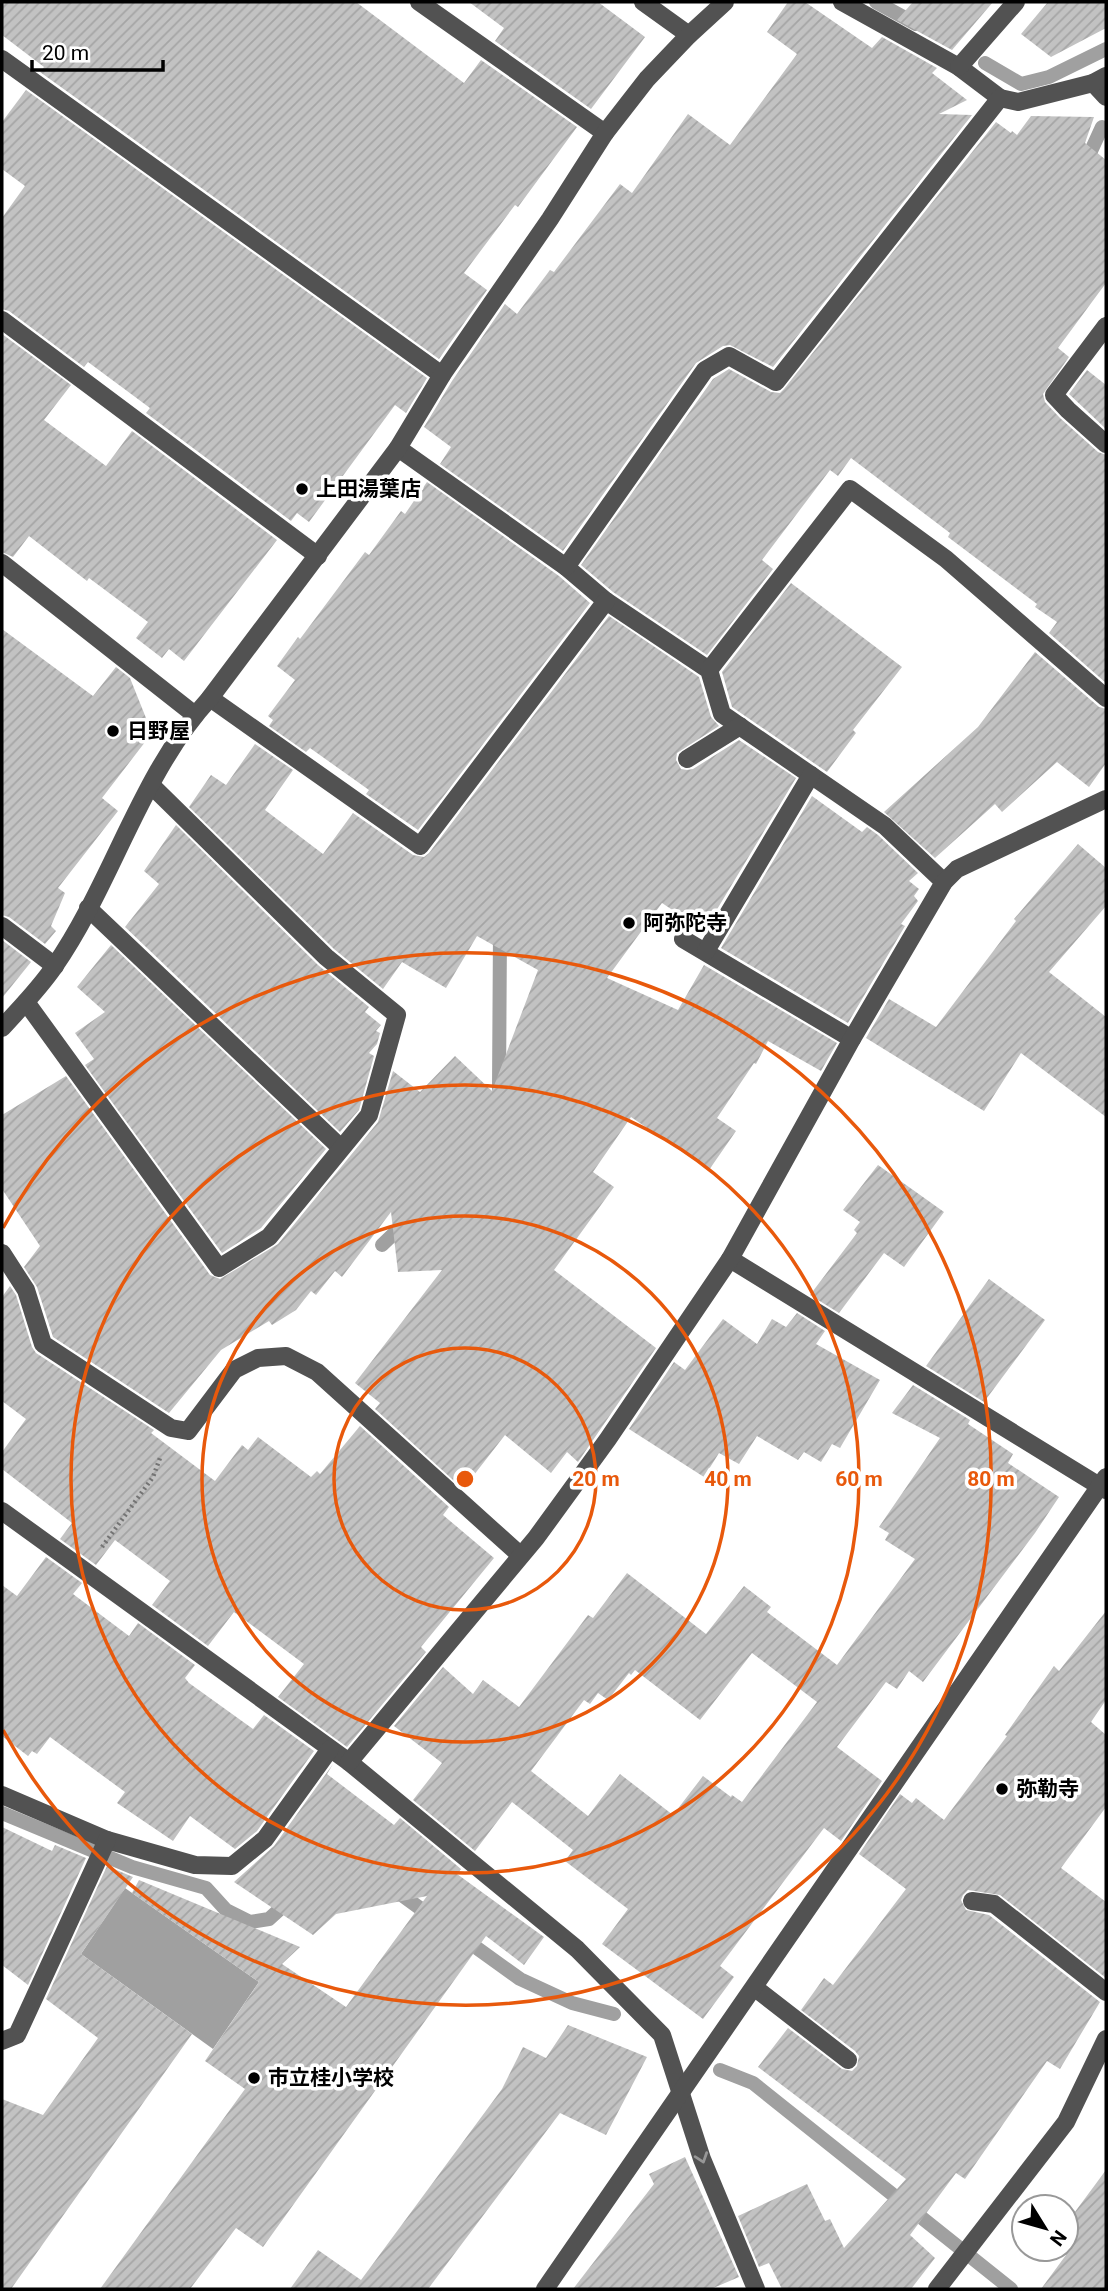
<svg xmlns="http://www.w3.org/2000/svg" width="1108" height="2291" font-family="Roboto,'Noto Sans JP',sans-serif">
<defs>
<pattern id="building-hatch" width="6" height="6" patternUnits="userSpaceOnUse" patternTransform="scale(1.75)"><rect width="6" height="6" fill="#c2c2c2"/><path d="M-1 1l2-2M0 6l6-6M5 7l2-2" fill="none" stroke="#a5a5a5"/></pattern>
</defs>
<rect width="100%" height="100%" fill="#fff"/>
<polygon fill="#a0a0a0" points="125,1888 259,1982 213,2049 81,1954"/>
<g fill="none" stroke-linecap="round" stroke-linejoin="round">
<g stroke="#a0a0a0" stroke-width="14">
<polyline points="876,2 916,24"/>
<polyline points="985,63 1021,84 1049,77 1106,49"/>
<polyline points="1085,164 1102,127"/>
<polyline points="499,1089 500,930"/>
<polyline points="382,1245 407,1221"/>
<polyline points="2,1813 132,1867 206,1888 226,1910 250,1922 269,1919 292,1898"/>
<polyline points="395,1890 432,1917"/>
<polyline points="463,1938 520,1979 572,2003 614,2014"/>
<polyline points="720,2070 753,2083 1011,2289"/>
</g>
</g>
<g fill="url(#building-hatch)" fill-rule="evenodd">
<polygon points="2,2 356,2 464,83 481,60 577,127 518,207 515,205 464,273 487,290 439,359 40,72 44,67 2,35"/>
<polygon points="469,2 598,2 645,37 591,109 495,41 504,28"/>
<polygon points="788,2 805,2 872,48 882,37 937,68 932,73 967,100 939,114 972,115 773,367 730,345 723,346 696,363 563,551 440,464 451,447 424,427 452,381 505,304 517,314 550,270 554,272 620,184 632,193 688,114 730,145 797,54 767,32"/>
<polygon points="913,2 993,2 952,50 897,20"/>
<polygon points="1048,2 1106,2 1106,28 1051,57 1021,34"/>
<polygon points="26,90 427,378 406,413 395,405 309,522 297,513 291,521 146,413 150,408 88,362 84,367 9,311 2,309 2,218 25,186 2,169 2,122"/>
<polygon points="1031,116 1094,117 1085,143 1106,160 1106,283 1058,348 1069,357 1043,394 1045,402 1060,418 1098,452 1106,455 1106,683 1049,633 1057,622 1035,607 1037,604 948,537 950,533 851,458 838,476 830,470 762,560 773,569 707,655 613,592 581,565 713,379 729,369 771,392 780,393 784,389 996,122 1011,133 1012,131 1017,135"/>
<polygon points="2,334 71,385 44,420 106,466 132,431 277,540 184,661 169,649 162,658 136,638 148,622 89,578 87,581 29,536 13,557 2,552"/>
<polygon points="1087,370 1106,385 1106,429 1069,394"/>
<polygon points="427,482 559,576 590,603 418,830 366,794 369,790 310,748 306,752 269,726 273,720 268,716 295,680 277,666 298,637 300,639 365,552 369,555 401,511 405,514"/>
<polygon points="791,583 902,667 853,730 856,733 827,772 732,707 722,672"/>
<polygon points="609,616 699,677 711,717 719,726 677,753 676,760 681,769 687,770 693,769 739,740 796,778 704,931 662,903 607,978 678,1010 704,965 837,1043 821,1071 768,1041 756,1064 754,1063 717,1118 736,1131 709,1170 631,1117 593,1172 614,1187 554,1270 656,1348 578,1462 567,1452 551,1473 505,1435 463,1489 375,1409 380,1403 355,1383 442,1270 398,1272 391,1212 342,1277 335,1271 316,1295 311,1291 296,1310 272,1325 269,1321 221,1350 169,1413 53,1337 37,1287 24,1267 40,1246 2,1189 2,1115 66,1076 210,1275 220,1279 278,1244 378,1122 393,1071 420,1092 455,1056 492,1091 538,970 477,936 446,988 402,962 383,989 334,949 189,807 211,775 226,785 255,744 293,770 265,810 323,854 353,813 413,855 424,857 429,853"/>
<polygon points="2,629 93,696 116,667 130,678 152,733 102,798 118,811 58,888 65,893 51,926 56,931 45,944 9,917 2,915"/>
<polygon points="1035,652 1099,707 1106,709 1106,763 1089,787 1057,762 1002,812 995,804 935,858 884,812 978,727"/>
<polygon points="812,796 862,832 867,827 878,835 918,873 909,881 919,889 914,896 918,901 901,924 905,926 848,1023 721,948"/>
<polygon points="176,825 318,965 369,1007 365,1012 381,1025 376,1031 380,1033 377,1044 369,1053 374,1056 359,1110 340,1132 125,927 159,884 144,871"/>
<polygon points="1078,844 1106,868 1106,906 1049,972 1106,1017 1106,1117 1021,1053 984,1111 866,1038 889,999 936,1027 1016,921 1014,919"/>
<polygon points="2,940 31,962 2,998"/>
<polygon points="111,945 326,1149 261,1228 222,1253 85,1065 94,1059 75,1033 105,1012 77,987"/>
<polygon points="878,1165 944,1212 904,1267 884,1253 839,1313 810,1295 857,1233 854,1230 860,1222 843,1210"/>
<polygon points="989,1279 1045,1320 984,1402 926,1366"/>
<polygon points="10,1286 16,1295 32,1347 36,1353 154,1430 151,1433 215,1481 242,1445 248,1450 258,1437 311,1477 317,1471 320,1474 360,1426 449,1507 443,1515 494,1558 421,1647 426,1652 347,1747 278,1697 304,1664 234,1612 208,1646 152,1605 170,1581 115,1540 96,1565 60,1539 72,1523 2,1469 2,1452 26,1419 2,1401 2,1297"/>
<polygon points="797,1313 825,1331 816,1344 880,1380 840,1448 832,1444 821,1462 804,1452 798,1460 757,1436 739,1464 719,1453 704,1477 629,1429 674,1362 685,1370 723,1319 757,1344 772,1319 786,1327"/>
<path d="M 913,1385 L 970,1420 L 968,1424 L 1013,1454 L 1008,1463 L 1059,1497 L 1035,1533 L 923,1682 L 909,1671 L 897,1689 L 886,1682 L 837,1747 L 882,1781 L 841,1841 L 824,1828 L 720,1966 L 734,1977 L 703,2019 L 602,1944 L 628,1909 L 565,1861 L 573,1850 L 512,1802 L 475,1851 L 413,1800 L 442,1763 L 394,1726 L 443,1667 L 473,1694 L 483,1680 L 519,1707 L 588,1615 L 593,1618 L 627,1573 L 706,1634 L 744,1586 L 771,1607 L 767,1612 L 837,1665 L 915,1559 L 885,1540 L 889,1533 L 879,1527 L 940,1438 L 892,1413 ZM 752,1653 L 817,1702 L 742,1802 L 732,1795 L 731,1797 L 703,1776 L 673,1815 L 620,1774 L 588,1816 L 531,1771 L 584,1700 L 590,1704 L 598,1693 L 608,1700 L 629,1673 L 631,1675 L 635,1670 L 700,1720 Z"/>
<polygon points="46,1557 82,1583 73,1594 129,1636 138,1623 195,1665 185,1678 189,1683 253,1729 264,1715 314,1751 257,1831 235,1849 190,1816 173,1841 117,1803 125,1792 50,1737 37,1754 32,1751 28,1756 2,1736 2,1585 17,1596"/>
<polygon points="1106,1611 1106,1700 1091,1722 1106,1735 1106,1807 1061,1868 1106,1902 1106,1978 1000,1895 968,1890 963,1895 961,1900 966,1910 989,1915 1100,2002 1060,2069 1047,2061 965,2179 956,2173 910,2235 935,2258 911,2289 782,2289 769,2263 759,2267 738,2216 807,2184 825,2221 830,2219 844,2248 906,2179 758,2067 788,2028 842,2069 852,2071 857,2066 859,2056 855,2051 801,2010 824,1978 833,1985 906,1889 859,1854 900,1794 912,1803 916,1798 944,1820 1007,1736 1005,1735 1054,1666 1059,1671"/>
<polygon points="333,1764 327,1774 394,1825 400,1818 461,1869 457,1874 544,1937 524,1965 486,1936 263,2247 236,2228 190,2289 100,2289 245,2089 205,2061 259,1982 132,1893 139,1880 300,1947 282,1964 346,2007 427,1896 336,1914 313,1935 234,1882 274,1846"/>
<polygon points="2,1827 52,1851 55,1845 86,1858 28,1985 2,1965"/>
<polygon points="107,1866 133,1877 81,1954 192,2034 11,2289 2,2289 2,2099 43,2115 98,2038 46,1999"/>
<polygon points="568,2025 647,2057 606,2135 560,2113 428,2289 290,2289 318,2250 361,2280 502,2089 523,2047 546,2058"/>
<polygon points="685,2157 739,2277 711,2289 573,2289 654,2184 649,2174"/>
<polygon points="1106,2170 1106,2289 1041,2289 1066,2255 1066,2224"/>
</g>
<g fill="none" stroke-linecap="round" stroke-linejoin="round">
<polyline stroke="#747474" stroke-width="4.5" stroke-dasharray="2 3.5" stroke-linecap="butt" points="102,1547 153,1477 160,1458"/>
<g stroke="#525252" stroke-width="18">
<polyline points="419,2 605,133"/>
<polyline points="643,2 689,35"/>
<polyline points="842,2 959,67 1000,98"/>
<polyline points="2,59 442,375"/>
<polyline points="959,67 1016,2"/>
<polyline points="1093,83 1106,97"/>
<polyline points="2,320 318,556"/>
<polyline points="1106,326 1054,395 1068,410 1106,444"/>
<polyline points="398,448 566,567 606,601 709,670 722,714 885,826 944,882"/>
<polyline points="2,563 195,715"/>
<polyline points="566,567 705,370 729,356 776,382 1000,98 1018,102 1093,83 1106,76"/>
<polyline points="709,670 850,489 946,559 1106,698"/>
<polyline points="210,698 420,846 606,601"/>
<polyline points="687,759 740,726"/>
<polyline points="88,908 341,1148"/>
<polyline points="2,926 55,966"/>
<polyline points="683,939 852,1039"/>
<polyline points="706,951 811,775"/>
<polyline points="26,1002 219,1268 269,1237 369,1115 397,1015 326,957 151,785"/>
<path d="M 2,1028 C 20,1008 39,989 54,967 C 113,882 140,774 210,698 L 398,448 L 442,375 L 550,219 L 605,133 L 647,79 L 689,35 L 725,2"/>
<polyline points="2,1253 26,1290 43,1344 171,1428 188,1431 234,1370 258,1358 286,1356 317,1372 520,1555"/>
<polyline points="730,1259 1106,1490"/>
<polyline points="2,1511 349,1762 577,1949 662,2035 702,2159 756,2289"/>
<polyline points="349,1762 536,1538 608,1439 730,1259 852,1039 944,882 957,869 1106,799"/>
<polyline points="2,1795 107,1840 195,1865 232,1866 265,1839 330,1749"/>
<polyline points="972,1901 994,1904 1106,1992"/>
<polyline points="755,1988 848,2060"/>
<polyline points="2,2041 17,2035 107,1840"/>
<polyline points="545,2289 1106,1477"/>
<polyline points="937,2289 1066,2122 1106,2039"/>
</g>
</g>
<defs><path id="oneway-chevron" d="M-2-3.5L2.5 0L-2 3.5" fill="none" stroke-width="1.6" stroke-linecap="round" stroke-linejoin="round" transform="scale(1.75)"/></defs>
<use stroke="#979797" href="#oneway-chevron" transform="translate(702 2158) rotate(71)"/>
<g fill="none" stroke="#e8590c" stroke-width="3.5">
<circle cx="465" cy="1479" r="131"/>
<circle cx="465" cy="1479" r="263"/>
<circle cx="465" cy="1479" r="394"/>
<path d="M3 1228A526 526 0 1 1 3 1730"/>
</g>
<g fill="#000" stroke="#fff" stroke-width="2.5">
<circle cx="302" cy="489" r="7"/>
<circle cx="113" cy="731" r="7"/>
<circle cx="629" cy="923" r="7"/>
<circle cx="1002" cy="1789" r="7"/>
<circle cx="254" cy="2078" r="7"/>
</g>
<g text-anchor="middle" dominant-baseline="central" stroke-width="7" stroke-linejoin="round" paint-order="stroke">
<g font-size="21" font-weight="bold" fill="#000" stroke="#fff" text-anchor="start">
<text x="316" y="489">上田湯葉店</text>
<text x="127" y="731">日野屋</text>
<text x="643" y="923">阿弥陀寺</text>
<text x="1016" y="1789">弥勒寺</text>
<text x="268" y="2078">市立桂小学校</text>
</g>
</g>
<circle cx="465" cy="1479" r="10" fill="#e8590c" stroke="#fff" stroke-width="3.5"/>
<g font-size="21" text-anchor="middle" font-weight="bold" fill="#e8590c" stroke="#fff" stroke-width="7" stroke-linejoin="round" paint-order="stroke">
<text x="596" y="1486">20 m</text>
<text x="728" y="1486">40 m</text>
<text x="859" y="1486">60 m</text>
<text x="991" y="1486">80 m</text>
</g>
<rect width="1108" height="2291" fill="none" stroke="#000000" stroke-width="7"/>
<g transform="translate(1045 2228) rotate(127)"><circle r="33" fill="#ffffff" stroke="#999999" stroke-width="2"/>
<path d="M0-5L12 26L0 18L-12 26Z" fill="#000000"/>
<text y="-10" font-size="19" font-weight="bold" text-anchor="middle" fill="#000000">N</text>
</g>
<path d="M32 60v10h131v-10" fill="none" stroke="#000000" stroke-width="3.5"/>
<text x="42" y="60" font-size="21" fill="#000000" stroke="#ffffff" stroke-width="5" paint-order="stroke">20 m</text>
</svg>
